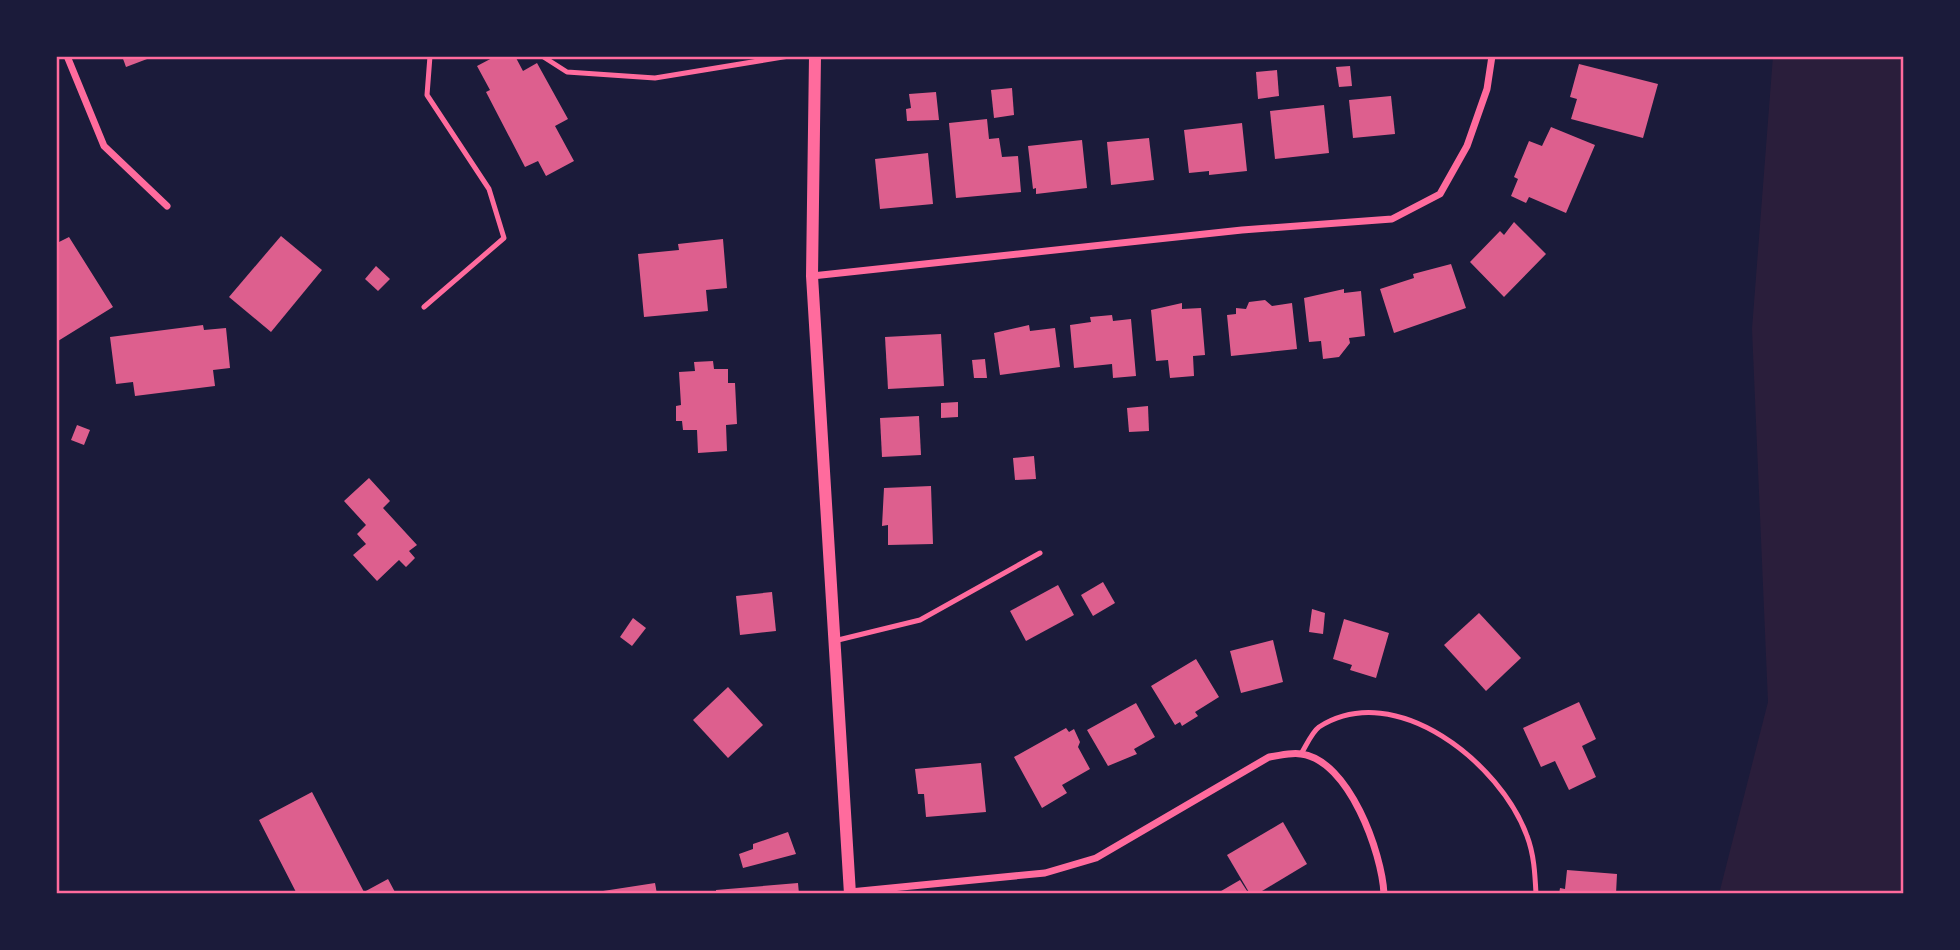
<svg xmlns="http://www.w3.org/2000/svg" width="1960" height="950" font-family="'Roboto Condensed',sans-serif">
<rect width="100%" height="100%" fill="#1b1b3a"/>
<polygon fill="#2a1e3b" points="1773,56 1904,56 1904,894 1719,894 1768,702 1752,329"/>
<g fill="#dd5f8e">
<polygon points="122,56 155,56 126,67"/>
<polygon points="496,56 515,56 523,71 537,63 568,119 555,126 574,161 546,176 538,161 525,167 486,92 490,90 477,66"/>
<polygon points="1579,64 1658,84 1643,138 1571,119 1577,99 1570,97"/>
<polygon points="1350,66 1352,86 1339,87 1336,67"/>
<polygon points="1277,70 1279,96 1258,99 1256,72"/>
<polygon points="1012,88 1014,115 994,118 991,90"/>
<polygon points="936,92 939,120 907,121 906,109 911,108 909,94"/>
<polygon points="1391,96 1395,134 1353,138 1349,100"/>
<polygon points="1324,105 1329,153 1275,159 1270,111"/>
<polygon points="987,119 989,139 999,138 1002,157 1018,156 1021,192 956,198 949,123"/>
<polygon points="1242,123 1247,171 1209,175 1209,171 1189,173 1184,130"/>
<polygon points="1551,127 1595,145 1566,213 1529,197 1526,203 1511,196 1518,179 1514,177 1529,141 1542,146"/>
<polygon points="1149,138 1154,180 1111,185 1107,142"/>
<polygon points="1082,140 1087,188 1036,194 1036,188 1033,189 1028,146"/>
<polygon points="928,153 933,204 880,209 875,159"/>
<polygon points="1514,222 1546,254 1504,297 1470,262 1500,231 1504,235"/>
<polygon points="281,236 322,270 271,332 229,297"/>
<polygon points="56,237 59,242 69,237 113,307 58,341"/>
<polygon points="723,239 727,288 706,290 708,311 644,317 638,254 679,250 678,244"/>
<polygon points="1451,264 1466,308 1394,333 1380,289 1414,278 1413,274"/>
<polygon points="376,266 390,279 378,291 365,279"/>
<polygon points="1344,289 1344,293 1361,291 1365,336 1349,338 1350,343 1339,357 1323,359 1321,341 1309,342 1304,298"/>
<polygon points="1265,300 1272,306 1292,303 1297,349 1231,356 1227,315 1236,314 1236,308 1246,309 1249,302"/>
<polygon points="1182,303 1182,309 1201,308 1205,355 1193,356 1194,376 1170,378 1168,360 1156,361 1151,310"/>
<polygon points="1112,315 1113,321 1131,319 1136,376 1113,378 1112,364 1074,368 1070,325 1091,322 1090,317"/>
<polygon points="203,325 204,330 226,328 230,368 213,370 215,386 135,396 133,382 116,384 110,337"/>
<polygon points="1029,325 1030,331 1055,328 1060,367 1000,375 994,333"/>
<polygon points="941,334 944,386 888,389 885,337"/>
<polygon points="985,359 987,378 974,378 972,360"/>
<polygon points="713,361 714,369 728,369 728,383 735,383 737,424 726,425 727,451 698,453 697,430 683,430 682,421 676,421 676,406 681,405 679,372 695,371 694,362"/>
<polygon points="958,402 958,417 941,418 941,403"/>
<polygon points="1148,406 1149,431 1129,432 1127,408"/>
<polygon points="919,416 921,455 882,457 880,418"/>
<polygon points="77,425 90,430 84,445 71,440"/>
<polygon points="1034,456 1036,479 1015,480 1013,458"/>
<polygon points="369,478 390,501 383,508 417,545 409,551 415,558 406,567 399,560 377,581 353,555 366,544 357,534 366,525 344,501"/>
<polygon points="931,486 933,544 888,545 888,525 882,526 884,488"/>
<polygon points="1103,582 1115,603 1093,616 1081,595"/>
<polygon points="1058,585 1074,615 1026,641 1010,611"/>
<polygon points="772,592 776,631 740,635 736,596"/>
<polygon points="1312,609 1325,613 1323,634 1309,632"/>
<polygon points="1479,613 1521,658 1486,691 1444,645"/>
<polygon points="633,618 646,628 632,646 620,637"/>
<polygon points="1344,619 1389,633 1376,678 1350,670 1352,665 1333,659"/>
<polygon points="1273,640 1283,682 1241,693 1230,651"/>
<polygon points="1196,659 1219,697 1195,712 1198,716 1182,726 1180,722 1175,725 1151,686"/>
<polygon points="728,687 763,725 728,758 693,720"/>
<polygon points="1579,702 1596,739 1582,746 1596,777 1569,790 1555,761 1541,767 1523,728"/>
<polygon points="1136,703 1155,737 1134,749 1137,754 1108,766 1087,730"/>
<polygon points="1066,728 1069,732 1074,729 1080,742 1078,747 1090,769 1062,785 1067,793 1042,808 1014,757"/>
<polygon points="981,763 986,812 926,817 924,794 918,794 915,769"/>
<polygon points="312,792 364,892 388,879 396,894 297,894 259,820"/>
<polygon points="1283,822 1307,864 1257,894 1250,894 1227,855"/>
<polygon points="788,832 796,854 743,868 739,854 753,849 753,844"/>
<polygon points="1567,870 1617,874 1616,894 1559,894 1560,888 1565,889"/>
<polygon points="1240,880 1249,894 1216,894"/>
<polygon points="655,883 657,894 603,894 603,891"/>
<polygon points="798,883 799,894 716,894 716,890"/>
</g>
<g fill="none" stroke-linecap="round" stroke-linejoin="round">
<g stroke="#ff6b9d" stroke-width="5">
<polyline points="542,56 567,72 655,78 789,56"/>
<polyline points="424,307 504,238 489,189 427,95 430,56"/>
<polyline points="834,641 920,620 1040,553"/>
<path d="M 1301,754 C 1306,746 1312,732 1319,727 C 1396,678 1501,764 1527,836 C 1534,854 1535,874 1536,894"/>
</g>
<g stroke="#ff6b9d" stroke-width="7">
<polyline points="67,56 104,146 167,206"/>
<polyline points="812,276 1242,230 1392,219 1440,194 1467,146 1487,89 1492,56"/>
<path d="M 850,892 L 1045,873 L 1096,858 L 1269,757 C 1279,756 1291,752 1301,754 C 1349,760 1382,853 1384,894"/>
</g>
<polyline stroke="#ff6b9d" stroke-width="12" points="815,56 812,276 850,894"/>
</g>
<rect width="1960" height="950" fill="none" stroke="#1b1b3a" stroke-width="116"/>
<rect x="58" y="58" width="1844" height="834" fill="none" stroke="#ff6b9d" stroke-width="2.5"/>
</svg>
